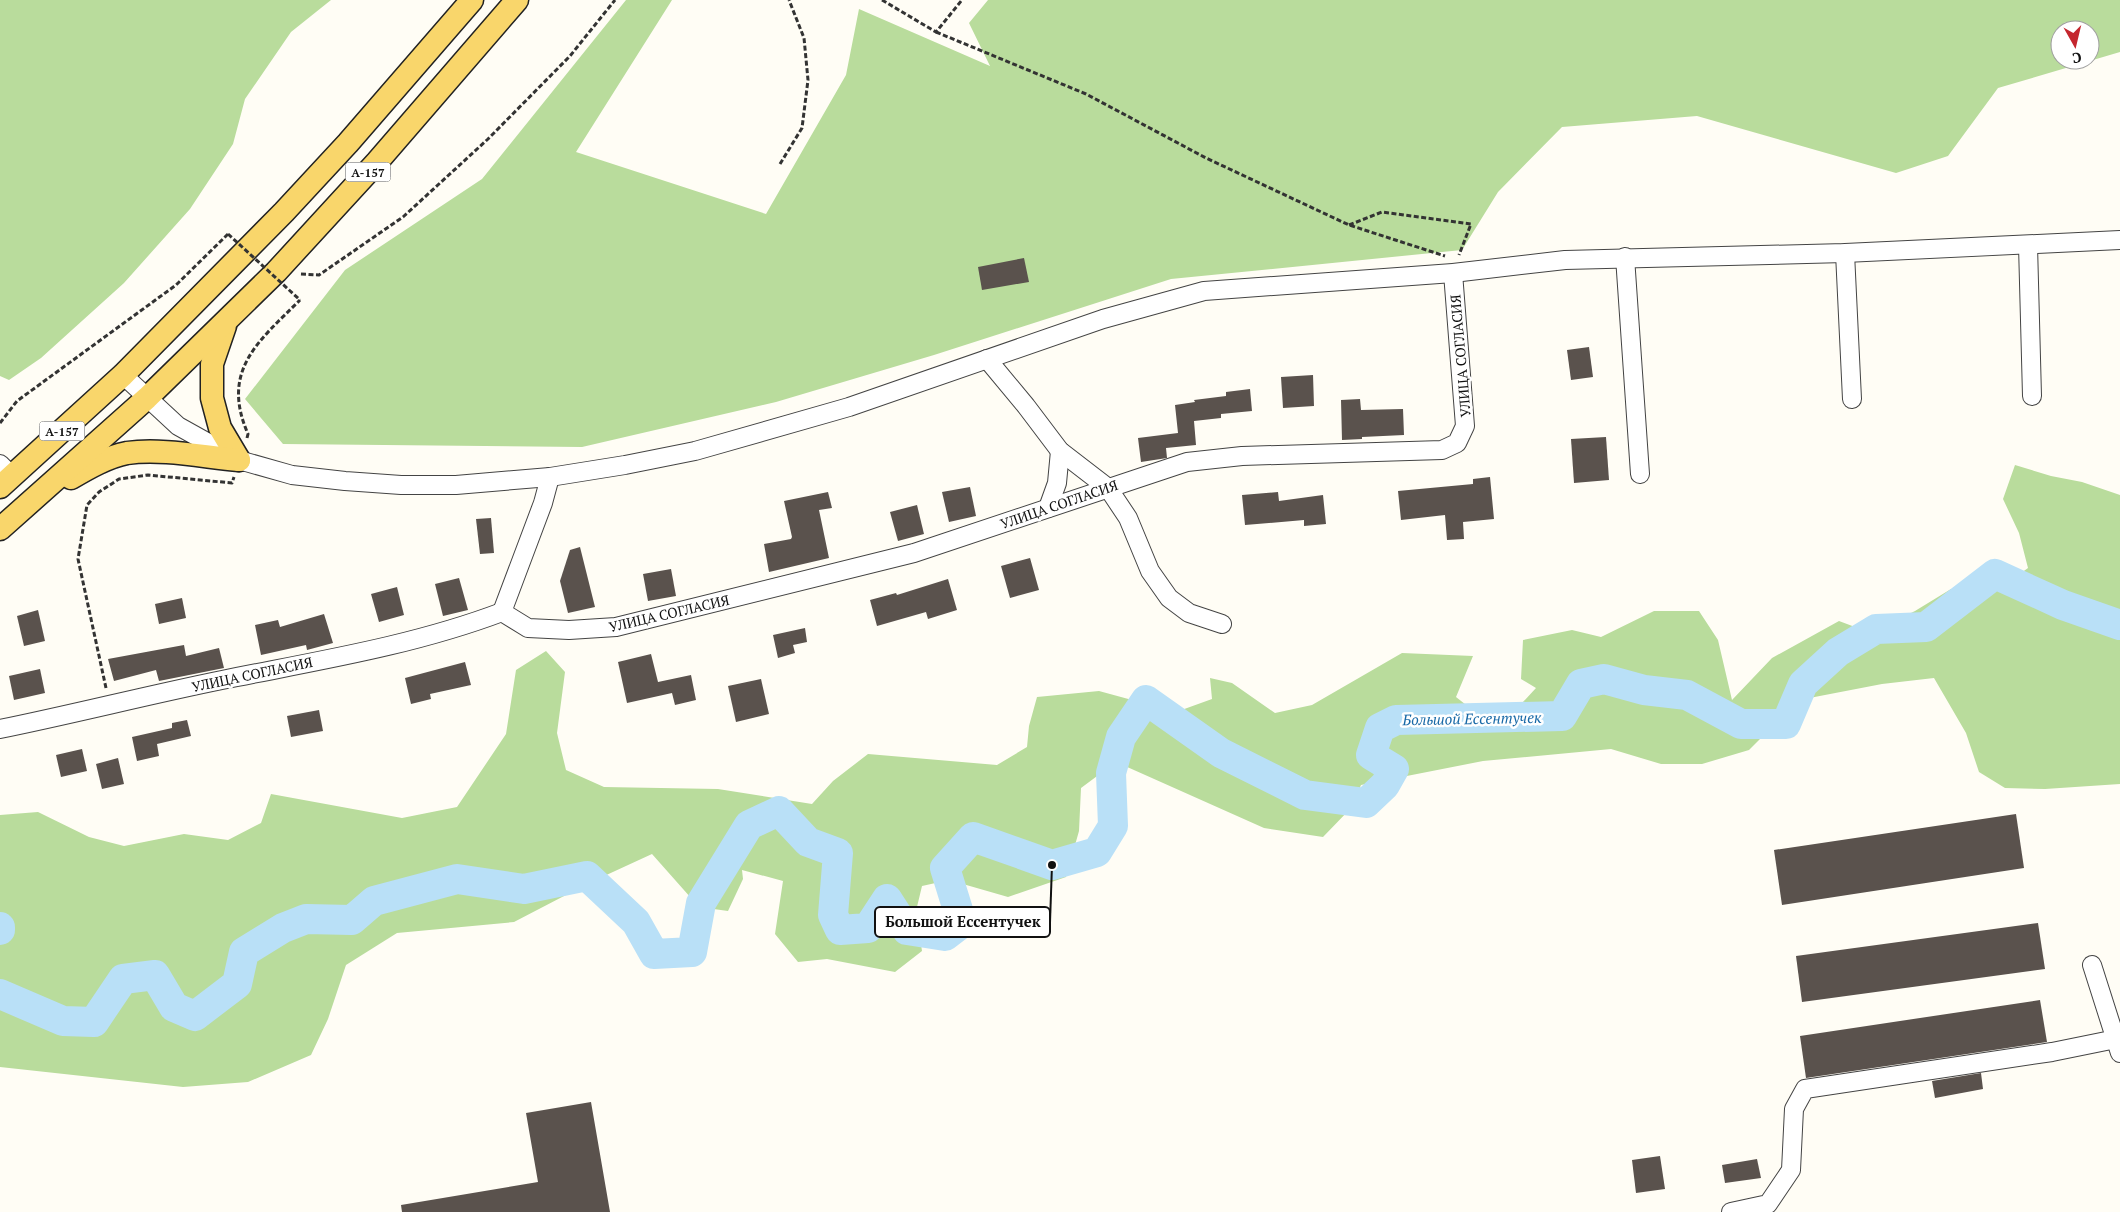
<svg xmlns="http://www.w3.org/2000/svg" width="2120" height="1212" font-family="'PT Serif',serif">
<rect width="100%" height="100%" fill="#fffdf5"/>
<g fill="#b9dc9c" fill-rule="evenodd">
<polygon points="0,0 331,0 291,32 245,99 233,144 190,209 124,283 41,358 9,380 0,376"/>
<path d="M 626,0 L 672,0 L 576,152 L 766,214 L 846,75 L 859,9 L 990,66 L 969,23 L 988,0 L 2120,0 L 2120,52 L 1998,88 L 1948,156 L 1896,173 L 1697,116 L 1562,127 L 1498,192 L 1462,250 L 1171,279 L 934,355 L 776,402 L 582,447 L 283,444 L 245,399 L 345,270 L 482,179 ZM 2060,30 L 2090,30 L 2090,60 L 2060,60 Z"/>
<polygon points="2015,465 2051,476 2082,482 2120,495 2120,784 2045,789 2005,788 1979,772 1966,733 1934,678 1882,684 1799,700 1749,750 1702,764 1661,764 1611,749 1483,761 1361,785 1352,807 1323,837 1264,828 1116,762 1081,788 1079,831 1066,877 1008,897 949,880 922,886 916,911 922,951 895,972 827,959 798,962 775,934 783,881 742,870 743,879 728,911 699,907 652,854 589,883 514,922 397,933 346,965 328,1019 311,1055 248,1082 183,1087 0,1067 0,815 38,812 89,837 124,846 184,834 228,840 261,823 271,794 402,818 457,807 506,734 516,670 546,651 565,672 557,733 566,770 604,787 718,789 812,804 833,781 868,754 997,765 1027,747 1029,726 1037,697 1099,691 1176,712 1212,699 1210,678 1232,683 1275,713 1312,705 1402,653 1473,656 1456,697 1475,712 1509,717 1536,688 1521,679 1523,640 1572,630 1601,637 1654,611 1699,611 1718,640 1732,700 1772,658 1839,621 1871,633 1915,611 1951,589 1967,590 2007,583 2028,568 2019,533 2003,499"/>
</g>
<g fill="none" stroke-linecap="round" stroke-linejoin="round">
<g stroke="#b9e0f7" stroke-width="30">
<polyline points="0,927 0,930"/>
<polyline points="0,994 63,1021 94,1022 123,979 155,975 174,1007 195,1016 237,984 244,952 283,928 306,919 352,920 374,901 457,879 524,889 587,876 636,922 654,954 692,952 701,903 749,825 779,811 808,842 838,853 833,915 840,930 868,928 887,899 907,930 945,936 962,923 945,868 973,837 1052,865 1097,852 1113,826 1111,773 1121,737 1146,700 1221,753 1305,795 1366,803 1385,785 1394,769 1371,755 1380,728 1396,720 1562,716 1581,684 1604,679 1644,690 1687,695 1741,724 1786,724 1803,684 1838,652 1876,629 1926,627 1995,574 2063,605 2120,625"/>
</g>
</g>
<g fill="#5a524d">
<polygon points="1024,258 1029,282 982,290 978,267"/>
<polygon points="1589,347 1593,377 1571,380 1567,350"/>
<polygon points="1313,375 1314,406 1283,408 1281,377"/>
<polygon points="1250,389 1252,411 1221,414 1221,418 1194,421 1196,445 1166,448 1167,458 1141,462 1138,438 1178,433 1175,405 1195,402 1194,400 1226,396 1226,392"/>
<polygon points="1360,399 1361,410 1403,409 1404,435 1362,437 1362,439 1342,440 1341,400"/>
<polygon points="1606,437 1609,480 1574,483 1571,439"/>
<polygon points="1490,477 1494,519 1463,522 1464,539 1447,540 1445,515 1401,520 1398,491 1473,484 1473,479"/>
<polygon points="970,487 976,516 949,522 942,492"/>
<polygon points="828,492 832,508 819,510 829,558 769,572 764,544 791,539 792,537 784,501"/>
<polygon points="1278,492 1279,501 1323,495 1326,524 1304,526 1304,520 1245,525 1242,495"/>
<polygon points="917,505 924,534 898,541 890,512"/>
<polygon points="491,518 494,553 480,554 476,519"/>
<polygon points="580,547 595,607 568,613 560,581 570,550"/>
<polygon points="1030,558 1039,590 1010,598 1001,566"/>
<polygon points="671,569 676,596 648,601 643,574"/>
<polygon points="459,578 468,610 443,616 435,584"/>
<polygon points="948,579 957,610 928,619 926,612 877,626 870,600 896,593 897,595"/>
<polygon points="397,587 404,615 379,622 371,594"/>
<polygon points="182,598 186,618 159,624 155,604"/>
<polygon points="38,610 45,641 24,646 17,616"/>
<polygon points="324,614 333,643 307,650 306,645 261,655 255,625 278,620 280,627"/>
<polygon points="805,628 807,642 793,645 795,653 778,658 773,635"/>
<polygon points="184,645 186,656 219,648 224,668 159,681 156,670 114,681 108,659"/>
<polygon points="651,654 658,682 691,675 696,700 675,705 672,693 627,703 618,662"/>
<polygon points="465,662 471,685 430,694 431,699 411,704 405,678"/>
<polygon points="40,669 45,693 14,700 9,676"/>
<polygon points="761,679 769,714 736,722 728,686"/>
<polygon points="319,710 323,731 291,737 287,716"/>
<polygon points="187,720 191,736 157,744 159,756 137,761 132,737 172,728 172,723"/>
<polygon points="82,749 87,771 61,777 56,755"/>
<polygon points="118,758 124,784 102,789 96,764"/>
<polygon points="2016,814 2024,868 1782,905 1774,850"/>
<polygon points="2038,923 2045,969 1802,1002 1796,956"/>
<polygon points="2040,1000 2047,1042 1806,1078 1800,1036"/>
<polygon points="1981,1073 1983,1089 1935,1098 1932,1081"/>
<polygon points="591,1102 610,1212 402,1212 401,1205 538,1182 526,1113"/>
<polygon points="1660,1156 1665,1189 1636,1193 1632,1160"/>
<polygon points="1757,1159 1761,1178 1725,1183 1722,1165"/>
</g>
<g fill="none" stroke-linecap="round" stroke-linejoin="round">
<defs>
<g id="minor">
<polyline points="2028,245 2032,396"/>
<polyline points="1845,253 1852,399"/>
<polyline points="1625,257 1640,474"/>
<polyline points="987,359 1026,406 1060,451 1108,488 1128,518 1150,571 1169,598 1189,613 1222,624"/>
<polyline points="123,375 178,426 239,460 292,475 345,481 401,485 456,485 550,477 625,465 695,451 849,407 1103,319 1204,291 1453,273 1565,260 1845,253 2120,240"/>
<polyline points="0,464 12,476"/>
<polyline points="550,477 543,503 502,612 528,628 569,630 616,627 914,553 1187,462 1242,456 1442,450 1457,443 1465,426 1453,273"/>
<polyline points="1048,508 1057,483 1060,451"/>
<path d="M 0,729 C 74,714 148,695 222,680 C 316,661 412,646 502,612"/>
<polyline points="2092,965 2120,1053"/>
<polyline points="1731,1212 1768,1204 1791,1170 1794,1109 1805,1089 2052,1052 2116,1039"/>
</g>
<g id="major">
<polyline points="225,326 212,364 212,398 220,428 239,460"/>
<path d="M 71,478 C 88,468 107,457 127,453 C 162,448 204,457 239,460"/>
<polyline points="0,487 123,375 284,212 348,143 472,0"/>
<polyline points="0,529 147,398 276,272 377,162 517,0"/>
</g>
</defs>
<use href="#minor" stroke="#444" stroke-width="20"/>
<use href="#major" stroke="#222" stroke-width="25"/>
<g stroke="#333" stroke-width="3" stroke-dasharray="5 2.5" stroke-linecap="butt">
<polyline points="882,0 936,32 962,0"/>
<polyline points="936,32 1086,94 1206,158 1349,225 1445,256"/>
<polyline points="780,164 802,128 808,80 804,38 789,0"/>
<polyline points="1349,225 1382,212 1471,224 1459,255"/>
<polyline points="301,274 319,275 403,217 488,139 570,56 615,0"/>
<polyline points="0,423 17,401 176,285 228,234"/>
<path d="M 247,438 L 248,434 C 220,370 259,341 300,300"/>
<polyline points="106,688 78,559 87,505 99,492 119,479 148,475 232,483 234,477"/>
</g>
<use href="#minor" stroke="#fff" stroke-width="18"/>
<use href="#major" stroke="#f9d66b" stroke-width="22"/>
<polyline stroke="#333" stroke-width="3" stroke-dasharray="5 2.5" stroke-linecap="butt" points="228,234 300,300"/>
</g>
<g text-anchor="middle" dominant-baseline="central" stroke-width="5" stroke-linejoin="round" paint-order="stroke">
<g fill="#fff" stroke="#585858" stroke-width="1">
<rect x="345.5" y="162.5" width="45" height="19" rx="4"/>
<rect x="39.5" y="421.5" width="45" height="19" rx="4"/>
</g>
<g font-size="12" font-weight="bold" fill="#111">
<text x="368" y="172">А-157</text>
<text x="62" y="431">А-157</text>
</g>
<g font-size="14" fill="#111" stroke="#fff">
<text transform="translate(1460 356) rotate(-95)">УЛИЦА СОГЛАСИЯ</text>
<text transform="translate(1059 504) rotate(-19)">УЛИЦА СОГЛАСИЯ</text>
<text transform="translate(669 613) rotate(-13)">УЛИЦА СОГЛАСИЯ</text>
<text transform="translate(252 674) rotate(-12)">УЛИЦА СОГЛАСИЯ</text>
</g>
<g font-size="15" font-style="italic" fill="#1768a6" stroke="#fff">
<text transform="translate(1472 718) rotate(-1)">Большой Ессентучек</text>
</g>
</g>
<path fill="none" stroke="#111" stroke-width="2" d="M1052 865L1050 922"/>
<circle fill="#111" stroke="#fff" stroke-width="2" cx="1052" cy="865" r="5"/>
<rect fill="#fff" stroke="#111" stroke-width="2" x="875" y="907" width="175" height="30" rx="5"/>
<g font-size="15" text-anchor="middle" font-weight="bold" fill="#111">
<text x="963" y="927">Большой Ессентучек</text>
</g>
<g transform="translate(2075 45) rotate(172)"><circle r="24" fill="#ffffff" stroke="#a0a0a0"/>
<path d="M0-4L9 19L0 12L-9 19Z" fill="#c4262e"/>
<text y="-8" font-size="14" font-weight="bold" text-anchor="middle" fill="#111111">С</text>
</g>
</svg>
